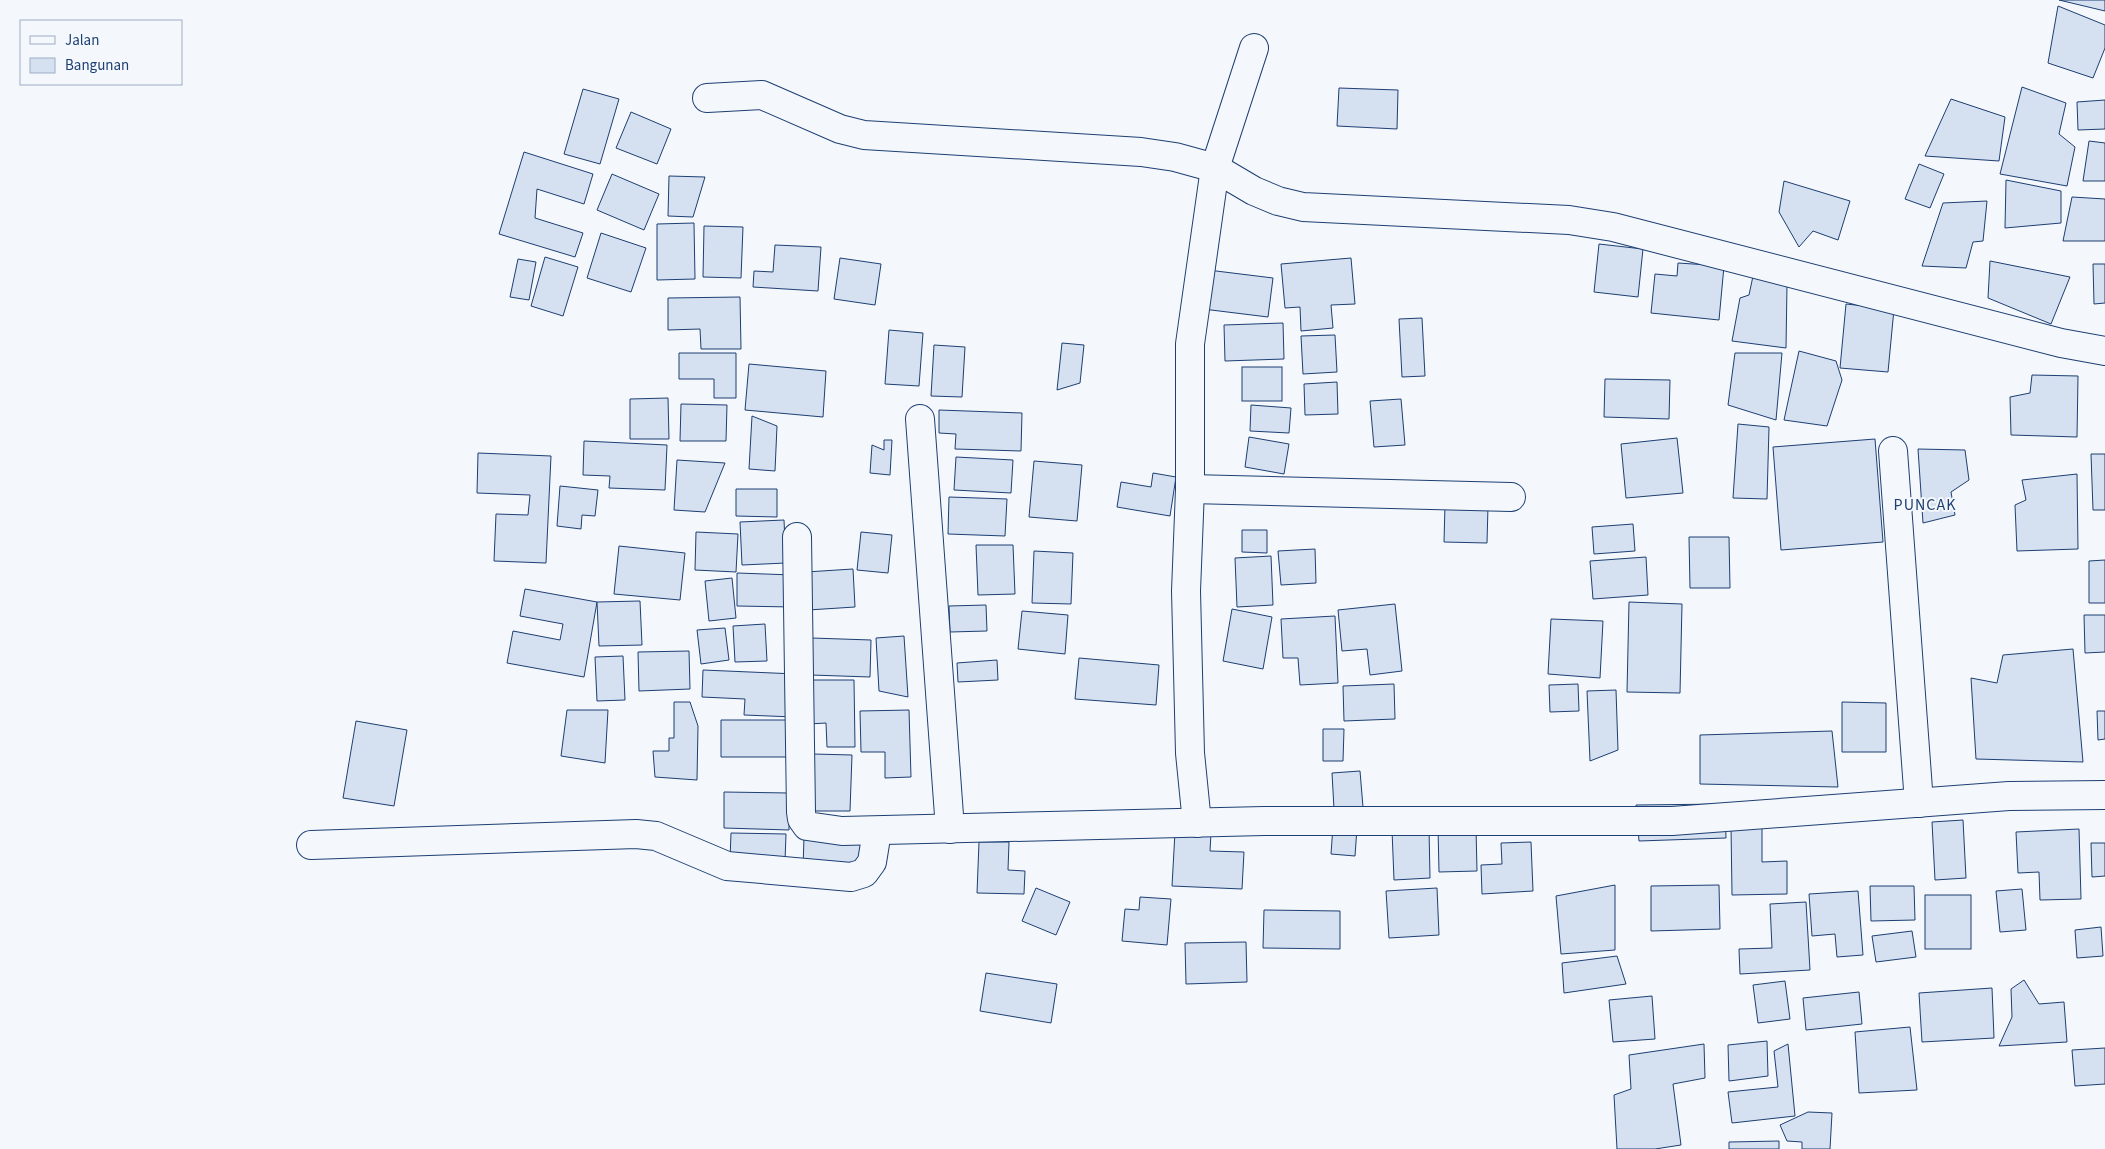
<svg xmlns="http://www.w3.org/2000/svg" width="2105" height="1149" font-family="'Source Sans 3',sans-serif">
<rect width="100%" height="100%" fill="#f4f7fb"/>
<g fill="#d5e0f0" stroke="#1d3f73">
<polygon points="2059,0 2105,0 2105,11"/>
<polygon points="2058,6 2105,25 2105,48 2093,78 2048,63"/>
<polygon points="2022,87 2066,103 2059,134 2075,147 2067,186 2000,174"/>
<polygon points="1339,88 1398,90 1397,129 1337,126"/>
<polygon points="583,89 619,99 600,164 564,154"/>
<polygon points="1951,99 2005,117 1999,161 1925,156"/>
<polygon points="2105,100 2105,129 2078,130 2077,102"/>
<polygon points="631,112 671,129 657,164 616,148"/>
<polygon points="2089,141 2105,143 2105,181 2083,181"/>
<polygon points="524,152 593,174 584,204 537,189 535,218 583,233 575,257 499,234"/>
<polygon points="1919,164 1944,174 1930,208 1905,199"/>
<polygon points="612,174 659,194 644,230 597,210"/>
<polygon points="669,176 705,177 693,217 668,216"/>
<polygon points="2006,180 2061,191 2061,223 2005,228"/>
<polygon points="1784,181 1850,201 1838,240 1813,231 1799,247 1779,212"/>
<polygon points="2072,197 2105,199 2105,241 2063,241"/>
<polygon points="1987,201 1983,241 1973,242 1966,268 1922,266 1943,203"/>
<polygon points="694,223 695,279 657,280 657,224"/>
<polygon points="704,226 743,227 741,278 703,277"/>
<polygon points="601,233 646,248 631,292 587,278"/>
<polygon points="1599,244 1643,249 1638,297 1594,292"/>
<polygon points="775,245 821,247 818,291 753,287 754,271 773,272"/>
<polygon points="545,257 578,267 563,316 531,306"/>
<polygon points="840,258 881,264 875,305 834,299"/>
<polygon points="1351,258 1355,304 1331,305 1333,328 1301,331 1300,307 1285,308 1281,264"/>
<polygon points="518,259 536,262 529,300 510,297"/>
<polygon points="1990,261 2070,277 2051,324 1988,298"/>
<polygon points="1678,263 1724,266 1719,320 1651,313 1655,274 1677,276"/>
<polygon points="2093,264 2105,264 2105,303 2094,304"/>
<polygon points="1208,270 1273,278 1268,317 1203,309"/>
<polygon points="1753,276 1787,285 1786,348 1732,341 1740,298 1749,295"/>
<polygon points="740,297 741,349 701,349 700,329 668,330 668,298"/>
<polygon points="1846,304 1894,309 1888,372 1840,368"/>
<polygon points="1422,318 1425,376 1402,377 1399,319"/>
<polygon points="1283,323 1284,359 1225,361 1224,325"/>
<polygon points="889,330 923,333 919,386 885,384"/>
<polygon points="1335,335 1337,372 1303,374 1301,336"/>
<polygon points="1062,343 1084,345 1080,383 1057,390"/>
<polygon points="934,345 965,347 962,397 931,396"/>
<polygon points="1799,351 1836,361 1842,380 1827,426 1784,420"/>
<polygon points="679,353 736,353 736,398 714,398 714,379 679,379"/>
<polygon points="1735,353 1782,353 1776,420 1728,405"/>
<polygon points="749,364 826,371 823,417 745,410"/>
<rect x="1242" y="367" width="40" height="34"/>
<polygon points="2032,375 2078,376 2077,437 2011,435 2010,397 2030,393"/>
<polygon points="1605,379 1670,380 1669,419 1604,417"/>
<polygon points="1337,382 1338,414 1305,415 1304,384"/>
<polygon points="668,398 669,439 630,439 630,399"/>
<polygon points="1401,399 1405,445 1374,447 1370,401"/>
<polygon points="681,404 727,405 726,441 680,441"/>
<polygon points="1251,405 1291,408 1289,433 1250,431"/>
<polygon points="939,410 1022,413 1021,451 955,449 956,434 939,433"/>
<polygon points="752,416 777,426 775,471 749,469"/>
<polygon points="1738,424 1769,427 1767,499 1733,498"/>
<polygon points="1249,437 1289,444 1284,474 1245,467"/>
<polygon points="1677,438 1683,493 1626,498 1621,444"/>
<polygon points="1875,439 1883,542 1781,550 1773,447"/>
<polygon points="884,440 892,440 890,475 870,473 872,445 884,450"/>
<polygon points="584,441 667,445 665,490 609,488 610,476 583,475"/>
<polygon points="1918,449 1965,450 1969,480 1951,492 1955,515 1923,523"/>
<polygon points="478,453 551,456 546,563 494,561 496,514 528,515 530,495 477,493"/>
<polygon points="2091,454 2105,454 2105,510 2093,510"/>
<polygon points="956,457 1013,460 1011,493 954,490"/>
<polygon points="677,460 725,463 705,512 674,510"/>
<polygon points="1034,461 1082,465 1077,521 1029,517"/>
<polygon points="1153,473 1176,477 1170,516 1117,507 1121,482 1151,487"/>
<polygon points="2077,474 2078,549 2017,551 2015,505 2026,500 2022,480"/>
<polygon points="560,486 598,490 595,516 582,515 581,529 557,526"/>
<polygon points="736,489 777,489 777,517 736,516"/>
<polygon points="949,497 1007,499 1005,536 948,534"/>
<polygon points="1445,505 1488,506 1487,543 1444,542"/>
<polygon points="784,520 786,563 742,565 740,522"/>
<polygon points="1633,524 1635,551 1594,554 1592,527"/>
<polygon points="1242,530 1267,530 1267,553 1242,552"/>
<polygon points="696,532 738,534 736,572 695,570"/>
<polygon points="861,532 892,535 888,573 857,570"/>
<polygon points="1689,537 1729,537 1730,588 1690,588"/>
<polygon points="976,545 1013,545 1015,594 978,595"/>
<polygon points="619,546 685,553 680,600 614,594"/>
<polygon points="1315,549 1316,583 1281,585 1278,551"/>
<polygon points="1034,551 1073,553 1071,604 1032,603"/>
<polygon points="1271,556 1273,605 1237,607 1235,558"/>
<polygon points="1646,557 1648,595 1593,599 1590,561"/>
<polygon points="2105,560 2105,603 2089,603 2089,561"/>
<polygon points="853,569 855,607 808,610 806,572"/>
<polygon points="737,573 793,575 792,607 737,606"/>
<polygon points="732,578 736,618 709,621 705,581"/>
<polygon points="525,589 597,602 584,677 507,663 513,631 560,640 563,624 520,616"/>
<polygon points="640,601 642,645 599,646 597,602"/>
<polygon points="1629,602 1682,604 1680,693 1627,692"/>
<polygon points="1395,604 1402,671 1370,675 1367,649 1342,651 1338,610"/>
<polygon points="986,605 987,631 950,632 949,606"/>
<polygon points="1232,609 1272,617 1263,669 1223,661"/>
<polygon points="1022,611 1068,615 1065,654 1018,649"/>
<polygon points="2084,615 2105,615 2105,652 2085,653"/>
<polygon points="1335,616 1338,683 1300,685 1298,658 1283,658 1281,619"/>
<polygon points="1551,619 1603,621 1600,678 1548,674"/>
<polygon points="765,624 767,661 735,662 733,626"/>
<polygon points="725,628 729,660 701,664 697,630"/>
<polygon points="904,636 908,697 879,691 876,638"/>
<polygon points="812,638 871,640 870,677 811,675"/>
<polygon points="2073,649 2083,762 1976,759 1971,678 1997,683 2003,655"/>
<polygon points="689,651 690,689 639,691 638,652"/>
<polygon points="623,656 625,700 597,701 595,657"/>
<polygon points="1079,658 1159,665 1156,705 1075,699"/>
<polygon points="997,660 998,680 958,682 957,663"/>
<polygon points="703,670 796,674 794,717 744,715 745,699 702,697"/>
<polygon points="808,680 854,680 855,747 827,747 826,723 809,724"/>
<polygon points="1394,684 1395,719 1344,721 1343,686"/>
<polygon points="1578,684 1579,711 1550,712 1549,685"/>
<polygon points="1616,690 1618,750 1590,761 1587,691"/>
<polygon points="674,702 690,702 698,726 697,780 655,777 653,751 669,751 669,738 674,738"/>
<polygon points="1842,702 1886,703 1886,752 1842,752"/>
<polygon points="567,710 608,710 605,763 561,756"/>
<polygon points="909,710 911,777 885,778 885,752 861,752 860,711"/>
<polygon points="2097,711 2105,711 2105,739 2098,740"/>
<polygon points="721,720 795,720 794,757 721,757"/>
<polygon points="356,721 407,730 394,806 343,798"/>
<polygon points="1323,729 1344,729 1343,761 1323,761"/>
<polygon points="1832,731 1838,787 1700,784 1700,735"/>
<polygon points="813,754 852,755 850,811 811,811"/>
<polygon points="1360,771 1363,807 1334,809 1332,773"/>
<polygon points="724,792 789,793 789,830 724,828"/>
<polygon points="1725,804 1726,838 1639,841 1636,805"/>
<polygon points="1963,820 1966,878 1935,880 1932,822"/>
<polygon points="1762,825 1762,862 1787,861 1787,894 1732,895 1731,826"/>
<polygon points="1333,826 1357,828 1355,856 1331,854"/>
<polygon points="1429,828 1430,878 1394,880 1392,830"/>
<polygon points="1438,828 1476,828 1477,871 1439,872"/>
<polygon points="2079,829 2081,899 2040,900 2039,872 2018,873 2016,832"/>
<polygon points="1175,832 1211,833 1210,851 1244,852 1242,889 1172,886"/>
<polygon points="731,833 786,834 785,861 730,860"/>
<polygon points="804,837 863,838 863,869 803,868"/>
<polygon points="979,842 1009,842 1008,870 1025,871 1024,894 977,893"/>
<polygon points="1531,842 1533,891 1482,894 1481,865 1502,864 1501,843"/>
<polygon points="2091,843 2105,843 2105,876 2092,877"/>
<polygon points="1615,885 1615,950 1561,954 1556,896"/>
<polygon points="1719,885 1720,929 1651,931 1651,886"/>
<polygon points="1870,886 1914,886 1915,920 1871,921"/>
<polygon points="1036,888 1070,902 1056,935 1022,921"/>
<polygon points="1437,888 1439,935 1389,938 1386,891"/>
<polygon points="2022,889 2026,930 2000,932 1996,891"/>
<polygon points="1858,891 1863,955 1837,957 1835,934 1812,936 1809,894"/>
<rect x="1925" y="895" width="46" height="54"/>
<polygon points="1140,897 1171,899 1167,945 1122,941 1125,909 1139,910"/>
<polygon points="1806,902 1810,970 1740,974 1739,949 1772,948 1770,904"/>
<polygon points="1264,910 1340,911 1340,949 1263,948"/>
<polygon points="2101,927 2103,956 2077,958 2075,930"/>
<polygon points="1912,931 1916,957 1876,962 1872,936"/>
<polygon points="1246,942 1247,982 1186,984 1185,943"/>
<polygon points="1617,956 1626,984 1564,993 1562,963"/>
<polygon points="986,973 1057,984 1051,1023 980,1011"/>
<polygon points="2024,980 2039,1004 2064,1002 2067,1042 1999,1046 2012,1017 2011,989"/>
<polygon points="1785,981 1790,1019 1758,1023 1753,985"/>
<polygon points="1992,988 1994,1038 1922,1042 1919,993"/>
<polygon points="1859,992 1862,1024 1806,1030 1803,998"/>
<polygon points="1652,996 1655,1039 1613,1042 1609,1000"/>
<polygon points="1910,1027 1917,1090 1859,1093 1855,1032"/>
<polygon points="1767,1041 1768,1076 1729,1081 1728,1045"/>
<polygon points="1704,1044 1705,1078 1673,1084 1681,1145 1655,1149 1617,1149 1614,1095 1631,1089 1629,1055"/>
<polygon points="1788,1044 1795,1116 1732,1123 1728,1092 1778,1087 1774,1051"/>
<polygon points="2105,1048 2105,1084 2075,1086 2072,1050"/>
<polygon points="1808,1112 1832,1113 1830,1149 1802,1149 1802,1142 1787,1141 1780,1125"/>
<polygon points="1779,1141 1779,1149 1729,1149 1729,1142"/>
</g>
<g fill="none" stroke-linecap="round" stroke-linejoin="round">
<defs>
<g id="minor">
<polyline points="707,98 762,95 840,129 864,135 1141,152 1175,157 1215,168 1254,191 1278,201 1303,207 1569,220 1613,227 2061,343 2105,351"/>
<polyline points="920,419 950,829"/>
<polyline points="1893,451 1919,803"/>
<polyline points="1190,489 1511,497"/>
<polyline points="797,537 801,812 802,819 807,826 842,831 1264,821 1672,821 2009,796 2105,795"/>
<polyline points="1197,823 1190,753 1186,591 1190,489 1190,344 1215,168 1254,48"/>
<polyline points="311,845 636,834 656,836 727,866 851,877 864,873 872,862 877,831"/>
</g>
</defs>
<use href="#minor" stroke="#1d3f73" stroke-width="30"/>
<use href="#minor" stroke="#f4f7fb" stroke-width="28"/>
</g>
<g text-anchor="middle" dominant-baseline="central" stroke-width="4" stroke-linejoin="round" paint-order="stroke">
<g font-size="16" letter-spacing="1" fill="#1d3f73" stroke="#f4f7fb">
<text x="1925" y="505">PUNCAK</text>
</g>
</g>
<rect x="20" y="20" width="162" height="65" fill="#f4f7fb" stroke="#9eadc5"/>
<rect x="30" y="36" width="25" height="8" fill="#f4f7fb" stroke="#9eadc5"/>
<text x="65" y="45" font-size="15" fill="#1d3f73">Jalan</text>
<rect x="30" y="58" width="25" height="15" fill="#d5e0f0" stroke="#9eadc5"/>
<text x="65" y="70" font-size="15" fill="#1d3f73">Bangunan</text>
</svg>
